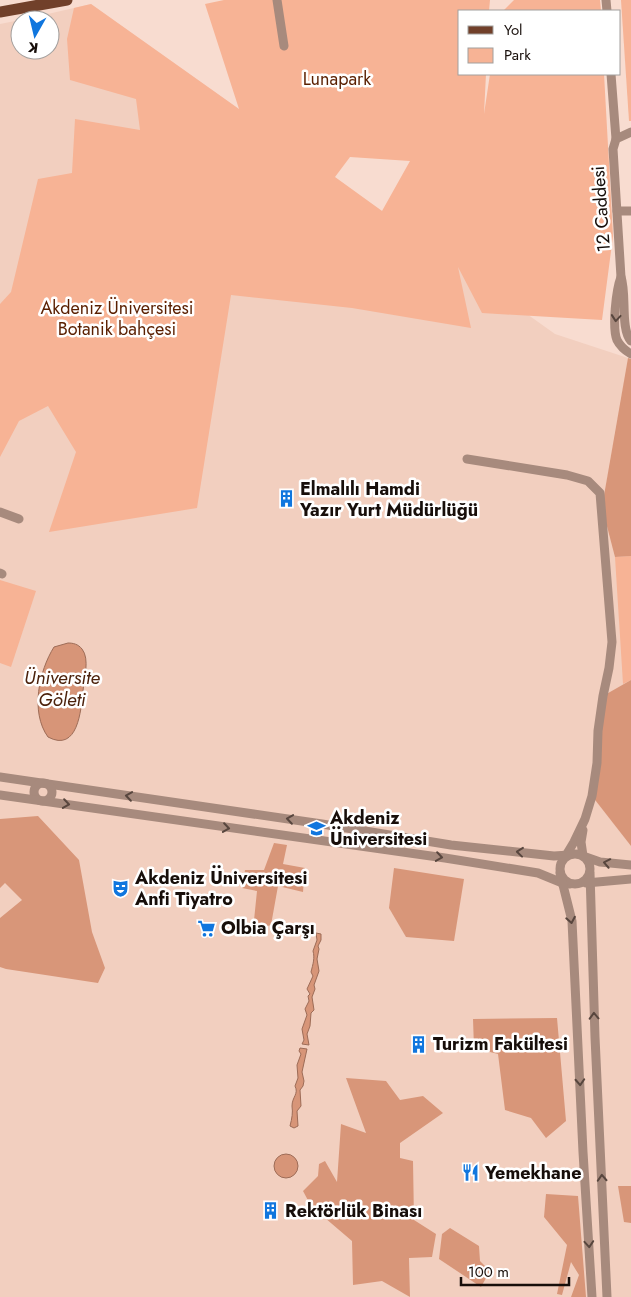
<svg xmlns="http://www.w3.org/2000/svg" width="631" height="1297" font-family="Jost,sans-serif">
<rect width="100%" height="100%" fill="#f8dcd0"/>
<polygon fill="#f2cfbf" points="91,4 555,334 631,359 631,1297 0,1297 0,24 20,20 20,50 50,50 50,20 22,20"/>
<g fill="#f7b395" fill-rule="evenodd">
<path d="M 224,0 L 490,0 L 489,11 L 460,11 L 460,74 L 486,74 L 484,114 L 490,74 L 604,74 L 613,236 L 602,320 L 482,313 L 458,267 L 471,328 L 352,308 L 231,295 L 197,508 L 49,532 L 76,452 L 48,406 L 19,421 L 0,457 L 0,304 L 11,292 L 38,179 L 72,173 L 75,119 L 140,130 L 136,99 L 70,80 L 67,39 L 74,8 L 91,4 L 239,109 L 205,4 ZM 350,157 L 410,161 L 382,211 L 335,177 Z"/>
<polygon points="514,0 600,0 601,11 503,11"/>
<polygon points="621,0 631,0 631,121 629,121"/>
<polygon points="631,556 631,680 623,684 615,557"/>
<polygon points="0,580 36,591 11,667 0,663"/>
</g>
<g fill="#d89679">
<polygon points="628,358 631,359 631,556 615,557 602,507"/>
<polygon points="631,680 631,846 592,796 603,696"/>
<polygon points="38,816 79,860 92,932 105,968 98,983 6,969 0,967 0,918 22,900 5,883 0,888 0,819"/>
<polygon points="274,843 287,845 283,864 305,868 303,892 278,886 271,925 253,930 257,891 242,888 245,870 264,870"/>
<polygon points="394,868 464,879 454,941 406,937 389,908"/>
<polygon points="557,1018 566,1121 546,1138 531,1118 505,1110 498,1054 474,1048 473,1019"/>
<polygon points="346,1078 386,1081 400,1100 423,1096 443,1113 400,1143 400,1158 413,1161 414,1220 436,1234 432,1257 409,1258 410,1297 382,1281 353,1285 352,1241 311,1206 303,1191 318,1176 319,1164 325,1161 337,1182 341,1124 366,1133"/>
<polygon points="618,1186 631,1186 631,1223 624,1222"/>
<polygon points="546,1194 578,1196 586,1297 571,1297 579,1275 571,1262 562,1295 557,1294 567,1245 544,1217"/>
<polygon points="450,1228 479,1246 480,1261 490,1271 481,1287 439,1259 442,1234"/>
</g>
<g fill="#d79578" stroke="#9d6c57">
<path d="M 68,643 C 73,643 78,644 82,649 C 90,659 84,679 83,691 C 81,710 78,753 48,737 C 30,712 39,671 54,647 Z"/>
<path d="M 316,933 L 321,934 L 321,940 L 318,946 L 319,949 L 317,959 L 319,971 L 314,985 L 315,989 L 312,997 L 314,1010 L 311,1013 L 310,1026 L 307,1034 L 309,1045 L 302,1044 L 304,1040 L 302,1029 L 307,1015 L 305,1009 L 309,1001 L 308,996 L 310,994 L 307,989 L 313,976 L 311,972 C 313,964 315,958 313,951 L 317,940 Z"/>
<path d="M 300,1048 L 307,1049 L 302,1072 L 304,1081 L 303,1086 L 300,1090 L 301,1106 L 297,1111 L 298,1126 L 294,1128 L 290,1126 C 292,1118 293,1113 292,1106 C 292,1097 299,1094 295,1086 L 298,1078 L 297,1065 L 301,1054 L 299,1051 Z"/>
<circle cx="286" cy="1166" r="12"/>
</g>
<g fill="none" stroke-linecap="round" stroke-linejoin="round">
<g stroke="#a78a7d" stroke-width="9">
<polyline points="277,0 284,46"/>
<polyline points="606,0 607,11"/>
<polyline points="611,74 616,139"/>
<path d="M 631,132 L 616,139 L 613,149 L 621,277 C 627,295 620,328 631,341"/>
<polyline points="617,211 631,211"/>
<path d="M 621,277 C 616,290 612,328 617,340 C 620,346 626,351 631,354"/>
<polyline points="467,459 567,475 588,481 600,493 612,642 609,668 603,696 598,731 597,763 592,796 585,819 574,842 565,857"/>
<polyline points="0,512 19,519"/>
<polyline points="0,573 2,574"/>
<polyline points="0,777 322,824 451,845 554,856 569,855"/>
<circle cx="43" cy="792" r="9"/>
<polyline points="0,795 445,858 538,873 560,882 570,884"/>
<polyline points="583,830 581,842 583,856 600,862 631,865"/>
<circle cx="575" cy="869" r="15"/>
<polyline points="560,873 572,921 583,1152 592,1297"/>
<polyline points="590,873 595,1037 607,1297"/>
<polyline points="586,883 631,879"/>
</g>
<polyline stroke="#71402a" stroke-width="11" points="0,12 67,0"/>
</g>
<defs><path id="oneway-chevron" d="M-2-3.5L2.5 0L-2 3.5" fill="none" stroke-width="1.6" stroke-linecap="round" stroke-linejoin="round" transform="scale(1.25)"/></defs>
<g stroke="#58463e">
<use href="#oneway-chevron" transform="translate(616 318) rotate(95)"/>
<use href="#oneway-chevron" transform="translate(129 796) rotate(-172)"/>
<use href="#oneway-chevron" transform="translate(66 804) rotate(8)"/>
<use href="#oneway-chevron" transform="translate(290 819) rotate(-172)"/>
<use href="#oneway-chevron" transform="translate(226 828) rotate(8)"/>
<use href="#oneway-chevron" transform="translate(520 852) rotate(-174)"/>
<use href="#oneway-chevron" transform="translate(439 857) rotate(8)"/>
<use href="#oneway-chevron" transform="translate(607 863) rotate(-169)"/>
<use href="#oneway-chevron" transform="translate(571 920) rotate(80)"/>
<use href="#oneway-chevron" transform="translate(594 1016) rotate(-92)"/>
<use href="#oneway-chevron" transform="translate(580 1082) rotate(87)"/>
<use href="#oneway-chevron" transform="translate(602 1178) rotate(-93)"/>
<use href="#oneway-chevron" transform="translate(589 1244) rotate(86)"/>
</g>
<defs>
<symbol id="building-bare" viewBox="-9 -9 18 18"><path d="M-4-6H4V6H1V3H-1V6H-4ZM-2.5-4.3h1.7v1.8h-1.7ZM.8-4.3h1.7v1.8H.8ZM-2.5-1h1.7V.8h-1.7ZM.8-1h1.7V.8H.8Z" fill="#1076de" stroke="#fff" stroke-width="2.5" paint-order="stroke"/></symbol>
<symbol id="university-bare" viewBox="-9 -9 18 18"><path d="M0-5L7-2L0 1L-7-2ZM-4 1L0 2.5L4 1V4Q0 6-4 4Z" fill="#1076de" stroke="#fff" stroke-width="2.5" paint-order="stroke"/></symbol>
<symbol id="theatre-bare" viewBox="-9 -9 18 18"><path d="M-5-5.5Q0-4 5-5.5V0Q5 5 0 6Q-5 5-5 0ZM-3.3-2.5H-1v1.5H-3.3ZM1-2.5H3.3v1.5H1ZM-2.8 1Q0 5.5 2.8 1Z" fill="#1076de" stroke="#fff" stroke-width="2.5" paint-order="stroke"/></symbol>
<symbol id="supermarket-bare" viewBox="-9 -9 18 18"><path d="M-6-5.5h2.5l.6 2H6L4.5 2H-2.5L-4.4-4H-6ZM-1.5 3.2a1.3 1.3 0 1 0 .1 0ZM3 3.2a1.3 1.3 0 1 0 .1 0Z" fill="#1076de" stroke="#fff" stroke-width="2.5" paint-order="stroke"/></symbol>
<symbol id="restaurant-bare" viewBox="-9 -9 18 18"><path d="M-5-6h1v4h1v-4h1v4h1v-4h1v5L-1.5 .5V6h-2V.5L-5-1ZM5-6V6H3V1.5H1.5Q1.5-4 5-6Z" fill="#1076de" stroke="#fff" stroke-width="2.5" paint-order="stroke"/></symbol>
</defs>
<g fill-rule="evenodd">
<use href="#building-bare" x="274" y="486" width="25" height="25"/>
<use href="#university-bare" x="304" y="816" width="25" height="25"/>
<use href="#theatre-bare" x="108" y="876" width="25" height="25"/>
<use href="#supermarket-bare" x="194" y="916" width="25" height="25"/>
<use href="#building-bare" x="406" y="1032" width="25" height="25"/>
<use href="#restaurant-bare" x="458" y="1160" width="25" height="25"/>
<use href="#building-bare" x="258" y="1198" width="25" height="25"/>
</g>
<g text-anchor="middle" dominant-baseline="central" stroke-width="5" stroke-linejoin="round" paint-order="stroke">
<g font-size="18" fill="#5a1f00" stroke="#fff">
<text x="337" y="79">Lunapark</text>
<text x="117" y="308">Akdeniz Üniversitesi<tspan x="117" dy="21">Botanik bahçesi</tspan></text>
</g>
<g font-size="18" fill="#170e0a" stroke="#fff">
<text transform="translate(601 209) rotate(-94)">12 Caddesi</text>
</g>
<g font-size="18" font-weight="bold" fill="#170e0a" stroke="#fff" text-anchor="start">
<text x="300" y="489">Elmalılı Hamdi<tspan x="300" dy="21">Yazır Yurt Müdürlüğü</tspan></text>
<text x="330" y="818">Akdeniz<tspan x="330" dy="21">Üniversitesi</tspan></text>
<text x="135" y="878">Akdeniz Üniversitesi<tspan x="135" dy="21">Anfi Tiyatro</tspan></text>
<text x="221" y="928">Olbia Çarşı</text>
<text x="433" y="1044">Turizm Fakültesi</text>
<text x="485" y="1173">Yemekhane</text>
<text x="285" y="1211">Rektörlük Binası</text>
</g>
<g font-size="19" font-style="italic" fill="#4c220c" stroke="#fff">
<text x="62" y="677">Üniversite<tspan x="62" dy="22">Göleti</tspan></text>
</g>
</g>
<rect x="458" y="10" width="162" height="65" fill="#ffffff" stroke="#a29f9d"/>
<rect x="468" y="26" width="25" height="8" fill="#71402a" stroke="#a29f9d"/>
<text x="504" y="35" font-size="15" fill="#170e0a">Yol</text>
<rect x="468" y="48" width="25" height="15" fill="#f7b395" stroke="#a29f9d"/>
<text x="504" y="60" font-size="15" fill="#170e0a">Park</text>
<g transform="translate(35 35) rotate(188)"><circle r="24" fill="#ffffff" stroke="#a29f9d"/>
<path d="M0-4L9 19L0 12L-9 19Z" fill="#1076de"/>
<text y="-8" font-size="14" font-weight="bold" text-anchor="middle" fill="#170e0a">K</text>
</g>
<path d="M461 1277v8h108v-8" fill="none" stroke="#170e0a" stroke-width="2.5"/>
<text x="468" y="1277" font-size="15" fill="#170e0a" stroke="#ffffff" stroke-width="4" paint-order="stroke">100 m</text>
</svg>
